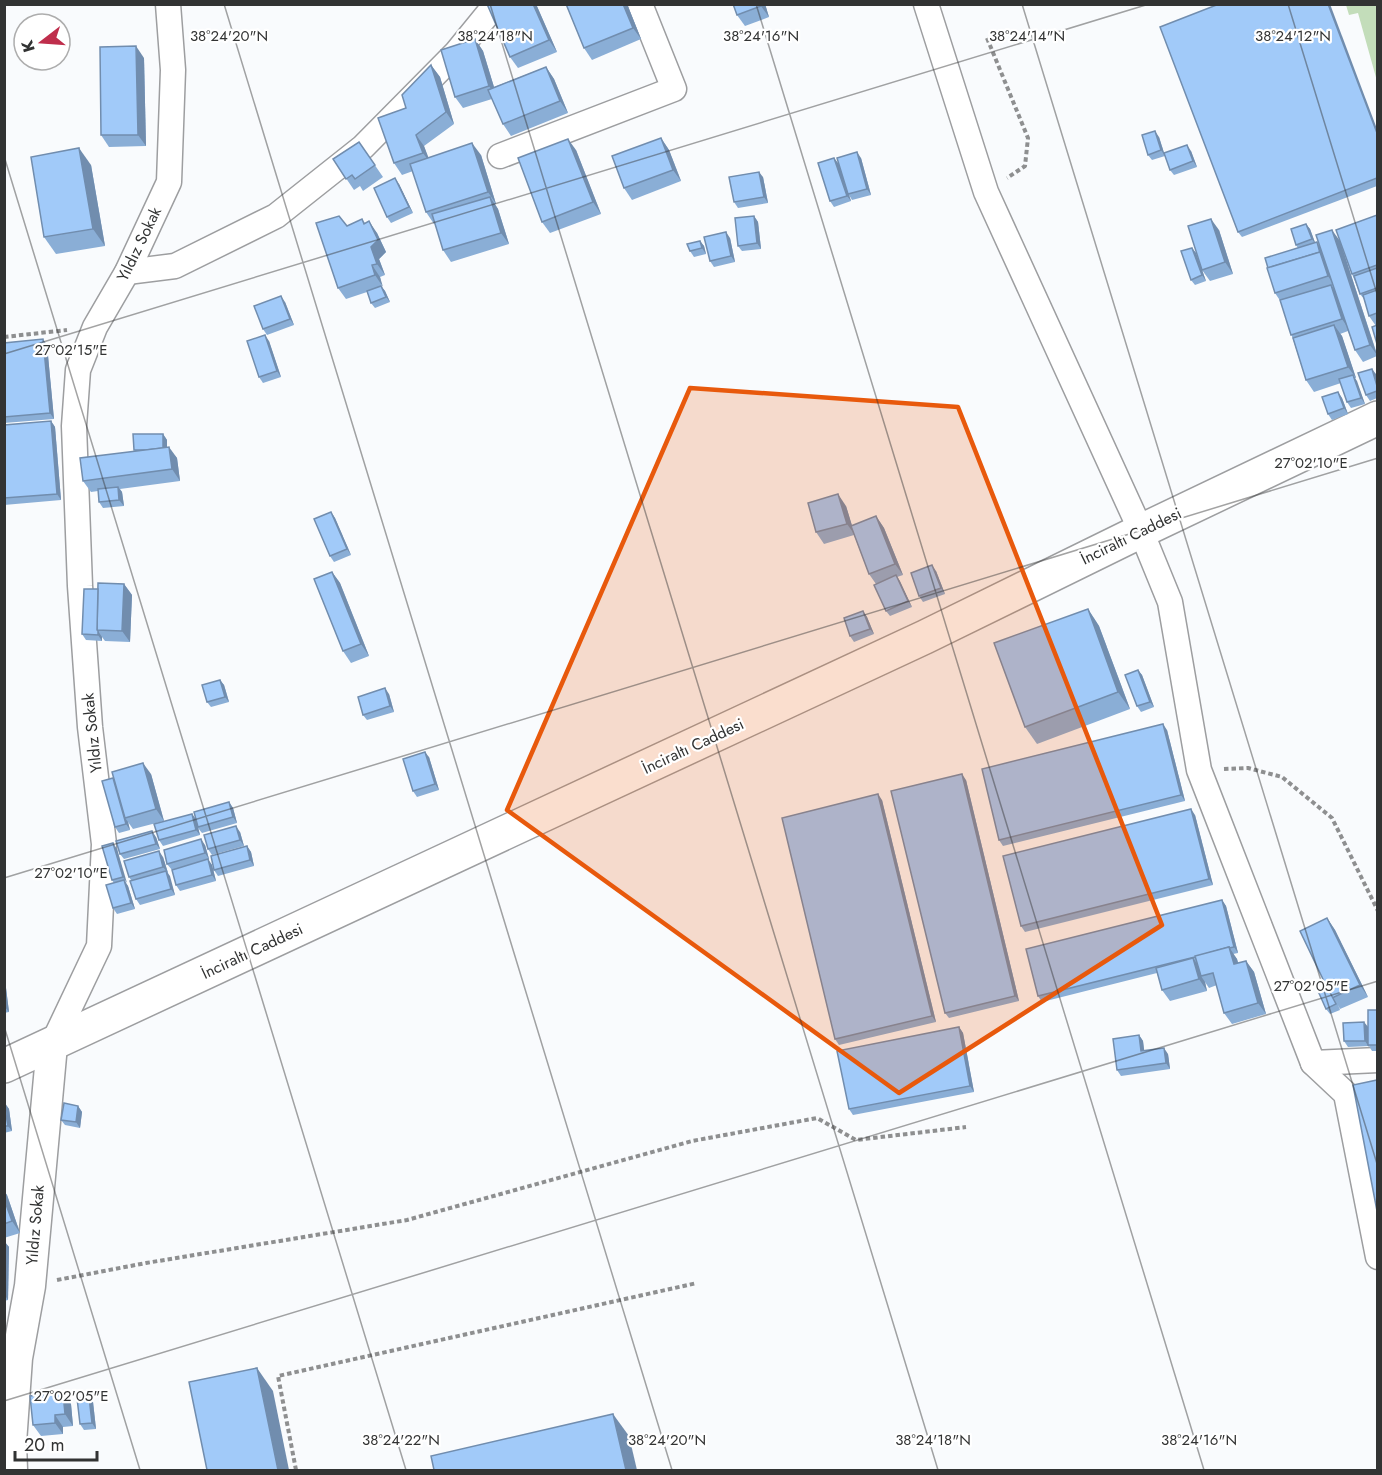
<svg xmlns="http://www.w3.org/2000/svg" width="1382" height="1475" font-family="Jost,sans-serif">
<rect width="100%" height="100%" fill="#f9fbfd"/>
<polygon fill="#c3ddba" points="1346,5 1377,5 1377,81 1358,13 1349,15"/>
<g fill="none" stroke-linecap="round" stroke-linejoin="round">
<defs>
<g id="minor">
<polyline points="926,4 986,192 1141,531 1170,602 1199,770 1313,1063 1346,1094 1378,1257"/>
<polyline points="500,156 674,89 640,4"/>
<polyline points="127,272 175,266 276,216 363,147 456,53 496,4"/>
<polyline points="52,1045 99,946 104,844 90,727 80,586 74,426 78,370 95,327 127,272 169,182 173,70 168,4"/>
<polyline points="1313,1063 1378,1060"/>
</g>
<polyline id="tertiary" points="12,1470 11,1443 17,1358 30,1286 52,1045"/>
<polyline id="secondary" points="4,1066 925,637 1141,531 1378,418"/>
</defs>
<use href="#minor" stroke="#9d9ea0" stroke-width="27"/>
<use href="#tertiary" stroke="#9d9ea0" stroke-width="33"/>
<use href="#secondary" stroke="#9d9ea0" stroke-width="36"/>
<g stroke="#8e8f90" stroke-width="4" stroke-dasharray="4.5 3" stroke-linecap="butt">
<polyline points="987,38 1028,138 1025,166 1007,178"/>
<polyline points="4,337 67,330"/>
<polyline points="1224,769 1248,768 1282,777 1332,818 1378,911"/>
<polyline points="57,1280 146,1263 407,1220 692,1141 817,1118 856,1140 966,1127"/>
<polyline points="296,1470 278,1376 697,1283"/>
</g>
<use href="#minor" stroke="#fff" stroke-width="24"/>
<use href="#tertiary" stroke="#fff" stroke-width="30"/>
<use href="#secondary" stroke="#fff" stroke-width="33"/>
</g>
<g fill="#8aaed6">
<polygon points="487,4 536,4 557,52 518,68 510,57"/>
<polygon points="566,4 627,4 641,39 592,60 584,48"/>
<polygon points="733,4 765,4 769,17 745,26 737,15"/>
<polygon points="475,39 483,51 494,87 546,67 554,79 568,113 511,136 503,124 492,99 463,108 455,97"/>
<polygon points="144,58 146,146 109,147 101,135"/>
<polygon points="431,65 440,77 454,124 424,146 428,158 481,155 496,204 495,204 498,209 509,244 451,262 443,250 435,223 434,224 426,212 413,171 402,175 394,163 406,108"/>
<polygon points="1377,129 1377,186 1242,237 1238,232"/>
<polygon points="1159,137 1164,153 1191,151 1197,167 1174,175 1170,170 1165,156 1152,160 1148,155"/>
<polygon points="661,138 669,150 681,181 632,200 624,188"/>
<polygon points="359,142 383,177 363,191 360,186 354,190 333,159"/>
<polygon points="576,150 601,214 550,233 542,222"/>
<polygon points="861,158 871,195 852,200 849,195 851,201 834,207 830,201 839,164 845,184"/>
<polygon points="91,165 105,246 56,254 44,237"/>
<polygon points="763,177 768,203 738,208 734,202"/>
<polygon points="399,184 413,213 391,223 387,217"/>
<polygon points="1377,215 1377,344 1376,326 1369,316 1364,299 1360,294 1352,274"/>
<polygon points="754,216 758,222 761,249 742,251 738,246"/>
<polygon points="362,219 365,223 377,233 386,252 379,259 385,275 380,277 382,287 385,291 390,302 375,308 371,303 367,292 346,299 338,288 347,226"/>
<polygon points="1306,224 1310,229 1315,243 1319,246 1340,241 1377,354 1377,356 1363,362 1355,350 1348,331 1340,334 1342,336 1356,378 1355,378 1365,404 1351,408 1347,402 1341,383 1314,392 1306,380 1281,302 1275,293 1298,248 1296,245"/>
<polygon points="1219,230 1233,274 1210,281 1202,270 1206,281 1195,285 1191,280 1192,248 1196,253 1201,267"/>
<polygon points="730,238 735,262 714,267 710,261"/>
<polygon points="700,241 704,246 706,254 694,257 690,251"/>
<polygon points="285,302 294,325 267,335 263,329"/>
<polygon points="269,341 281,377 263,383 259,377"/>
<polygon points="4,343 47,345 54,419 4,423"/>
<polygon points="1376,374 1377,380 1377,398 1370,401 1366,395"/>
<polygon points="1338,392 1342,398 1348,414 1332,420 1328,414"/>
<polygon points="51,421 55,427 61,500 4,505 4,425"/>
<polygon points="163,434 167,440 167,447 177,458 180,481 120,489 122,492 124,506 103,508 99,502 98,491 91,492 83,481 135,451 134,450"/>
<polygon points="846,506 852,526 876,516 884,528 903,575 897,577 912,607 890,616 886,611 876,584 869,574 854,535 824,544 816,532"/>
<polygon points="331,512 335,518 351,555 334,562 330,556"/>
<polygon points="936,571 945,594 923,602 919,596"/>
<polygon points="332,572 340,583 369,656 351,663 343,651"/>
<polygon points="124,584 132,595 130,642 105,641 102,637 102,641 86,640 82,634 98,589"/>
<polygon points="1088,609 1099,626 1130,709 1037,744 1025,727"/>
<polygon points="863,611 867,617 874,634 854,642 850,636"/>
<polygon points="1138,670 1142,675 1154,707 1141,712 1137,706"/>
<polygon points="220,680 224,685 229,702 211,707 207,702"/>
<polygon points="389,694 394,712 367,720 363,715"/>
<polygon points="1167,730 1185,801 1003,846 999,840"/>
<polygon points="429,757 439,790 417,797 413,791"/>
<polygon points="151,774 164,821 133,829 128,822 130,830 119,833 115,827"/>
<polygon points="966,780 1019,1001 949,1018 945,1013"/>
<polygon points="882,800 936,1022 839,1045 835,1039"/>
<polygon points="229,802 233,808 237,823 202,833 198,828 200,835 163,846 159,840 196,819"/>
<polygon points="1195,815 1213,885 1025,932 1021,926"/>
<polygon points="240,832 244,846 212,855 208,849"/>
<polygon points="156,837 160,849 124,859 120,854"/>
<polygon points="205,845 209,859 208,860 212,865 216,881 180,891 176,885 172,870 167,864"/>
<polygon points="247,846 251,852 254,866 218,876 214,870"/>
<polygon points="117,849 126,883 128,886 135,909 117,914 113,908 114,883 112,880"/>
<polygon points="163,857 175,895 140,905 136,899 131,880 129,877"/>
<polygon points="1222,900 1226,906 1238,953 1233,954 1237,959 1238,963 1246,961 1254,972 1266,1014 1232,1024 1224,1013 1217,985 1209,988 1205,982 1207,991 1170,1001 1162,990 1157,973 1042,1002 1038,996"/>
<polygon points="1327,918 1335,930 1368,997 1340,1009 1338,1005 1340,1010 1330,1014 1326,1009"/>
<polygon points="4,972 9,1012 4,1013"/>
<polygon points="1377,1010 1377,1051 1372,1051 1369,1046 1348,1047 1344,1041 1368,1028"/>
<polygon points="959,1027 963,1033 974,1092 853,1115 849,1109"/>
<polygon points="1139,1035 1143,1041 1144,1051 1168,1054 1170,1069 1121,1076 1117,1070"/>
<polygon points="4,1103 9,1109 12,1131 4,1133"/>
<polygon points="78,1106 82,1112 80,1128 65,1125 61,1120"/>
<polygon points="4,1191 7,1195 20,1233 4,1238"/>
<polygon points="4,1241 9,1247 8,1300 4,1301"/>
<polygon points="63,1393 71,1404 73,1426 63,1427 63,1434 41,1436 33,1425"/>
<polygon points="89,1397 93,1402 96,1429 84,1430 80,1424"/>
</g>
<g fill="#718dae">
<polygon points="533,4 536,4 557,52 549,40"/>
<polygon points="623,4 627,4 641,39 633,28"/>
<polygon points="761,4 765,4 769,17 761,6"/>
<polygon points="1328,4 1330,4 1377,129 1377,133"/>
<polygon points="475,39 483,51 497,97 489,86"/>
<polygon points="136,46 144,58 146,146 138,135"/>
<polygon points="431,65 440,77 454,124 446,112"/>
<polygon points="546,67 554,79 568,113 560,101"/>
<polygon points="1155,131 1159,137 1165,156 1161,150"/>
<polygon points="416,135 424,146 431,164 423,153"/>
<polygon points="661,138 669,150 681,181 673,170"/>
<polygon points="568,139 576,150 601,214 593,202"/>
<polygon points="472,143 481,155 496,204 488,192"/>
<polygon points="1187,145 1191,151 1197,167 1193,161"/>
<polygon points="79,148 91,165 105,246 93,229"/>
<polygon points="857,152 861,158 871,195 867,189"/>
<polygon points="834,158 839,164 851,201 847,196"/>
<polygon points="759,172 763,177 768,203 764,197"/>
<polygon points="395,178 399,184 413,213 409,207"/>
<polygon points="490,197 498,209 509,244 501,233"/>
<polygon points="754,216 758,222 761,249 757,243"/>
<polygon points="1211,219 1219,230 1233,274 1225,262"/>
<polygon points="369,221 377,233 386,252 379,259 385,275 377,264 371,247"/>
<polygon points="1306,224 1310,229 1316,245 1312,239"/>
<polygon points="1332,230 1340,241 1377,355 1370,345"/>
<polygon points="726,232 730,238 735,262 731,256"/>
<polygon points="700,241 704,246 706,254 702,248"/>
<polygon points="1317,242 1321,248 1336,288 1328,276"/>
<polygon points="1192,248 1196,253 1206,281 1202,275"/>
<polygon points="372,265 380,277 383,287 375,275"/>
<polygon points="1331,285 1339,296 1350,331 1342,319"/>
<polygon points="381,286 385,291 390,302 386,297"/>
<polygon points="281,296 285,302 294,325 290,319"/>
<polygon points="1334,325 1342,336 1356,378 1348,367"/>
<polygon points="265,335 269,341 281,377 277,371"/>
<polygon points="43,339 47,345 54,419 50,413"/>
<polygon points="1372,369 1376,374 1377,380 1377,386"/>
<polygon points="1353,375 1357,381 1365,404 1361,398"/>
<polygon points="1338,392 1342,398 1348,414 1344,408"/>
<polygon points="51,421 55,427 61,500 57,494"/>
<polygon points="163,434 167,440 167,455 163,450"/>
<polygon points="169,447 177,458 180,481 172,469"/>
<polygon points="118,487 122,492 124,506 119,500"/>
<polygon points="838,494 846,506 855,535 847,524"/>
<polygon points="331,512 335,518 351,555 347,549"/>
<polygon points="876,516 884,528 903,575 895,564"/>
<polygon points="932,565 936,571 945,594 941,588"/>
<polygon points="332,572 340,583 369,656 361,644"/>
<polygon points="896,575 900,581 912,607 908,601"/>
<polygon points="124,584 132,595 130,642 122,631"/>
<polygon points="1088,609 1099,626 1130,709 1118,692"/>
<polygon points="863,611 867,617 874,634 870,629"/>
<polygon points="98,631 102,637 102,641 98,635"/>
<polygon points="1138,670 1142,675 1154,707 1150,702"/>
<polygon points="220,680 224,685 229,702 225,697"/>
<polygon points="385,688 389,694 394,712 390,706"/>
<polygon points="1163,724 1167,730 1185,801 1181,795"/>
<polygon points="425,752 429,757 439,790 435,784"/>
<polygon points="143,763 151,774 164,821 156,809"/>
<polygon points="962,774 966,780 1019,1001 1015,996"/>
<polygon points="117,784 125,818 128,822 130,830 126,824"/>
<polygon points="878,794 882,800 936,1022 932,1016"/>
<polygon points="229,802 233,808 237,823 233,817"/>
<polygon points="1191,809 1195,815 1213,885 1209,879"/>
<polygon points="192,814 196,819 200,835 196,830"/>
<polygon points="236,826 240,832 244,846 240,840"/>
<polygon points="152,831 156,837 160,849 156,844"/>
<polygon points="201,839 205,845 209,859 205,853"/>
<polygon points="113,843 117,849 127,883 123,877"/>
<polygon points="247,846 251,852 254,866 250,860"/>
<polygon points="159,851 163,857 168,873 163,867"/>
<polygon points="208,859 212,865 216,881 212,875"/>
<polygon points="166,871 170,876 175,895 171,889"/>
<polygon points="124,880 128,886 135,909 131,903"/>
<polygon points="1222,900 1226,906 1238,953 1234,947"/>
<polygon points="1327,918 1335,930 1368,997 1360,985"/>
<polygon points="1229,947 1237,959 1242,976 1234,964"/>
<polygon points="1193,958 1201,969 1201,976 1205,982 1207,991 1199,979"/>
<polygon points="1246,961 1254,972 1266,1014 1258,1003"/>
<polygon points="4,972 9,1012 4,1006"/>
<polygon points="1364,1022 1369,1028 1369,1047 1365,1041"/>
<polygon points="959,1027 963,1033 974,1092 970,1086"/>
<polygon points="1139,1035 1143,1041 1145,1057 1141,1051"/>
<polygon points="1164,1048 1168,1054 1170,1069 1166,1063"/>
<polygon points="5,1103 9,1109 12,1131 8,1126"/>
<polygon points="78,1106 82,1112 80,1128 76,1122"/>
<polygon points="4,1191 7,1195 20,1233 12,1221 4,1199"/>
<polygon points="4,1241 9,1247 8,1300 4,1294"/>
<polygon points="257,1368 273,1391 289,1470 278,1470"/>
<polygon points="63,1393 71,1404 73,1426 65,1414"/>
<polygon points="89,1397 93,1402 96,1429 92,1423"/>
<polygon points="613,1414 629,1436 637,1470 626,1470"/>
<polygon points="55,1415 63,1427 63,1434 55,1423"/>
</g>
<g fill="#a1caf9" stroke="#718dae" stroke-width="1.5">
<polygon points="487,4 533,4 549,40 510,57"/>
<polygon points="566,4 623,4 633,28 584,48"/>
<polygon points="733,4 761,4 761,6 737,15"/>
<polygon points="1219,4 1328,4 1377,133 1377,178 1238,232 1160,27"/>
<polygon points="475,39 489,86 455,97 441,50"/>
<polygon points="136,46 138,135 101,135 100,47"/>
<polygon points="431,65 446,112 416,135 423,153 394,163 378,118 406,108 402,95"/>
<polygon points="546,67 560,101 503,124 488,90"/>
<polygon points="1155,131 1161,150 1148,155 1142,135"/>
<polygon points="661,138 673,170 624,188 612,156"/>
<polygon points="568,139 593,202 542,222 518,158"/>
<polygon points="359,142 375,165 355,179 352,175 346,179 333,159"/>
<polygon points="472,143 488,192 426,212 410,164"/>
<polygon points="1187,145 1193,161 1170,170 1164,153"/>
<polygon points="79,148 93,229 44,237 31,157"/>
<polygon points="857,152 867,189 848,194 837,158"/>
<polygon points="834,158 847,196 830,201 818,163"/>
<polygon points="759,172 764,197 734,202 729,177"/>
<polygon points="395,178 409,207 387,217 374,188"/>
<polygon points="490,197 501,233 443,250 432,214"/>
<polygon points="1377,215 1377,265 1352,274 1336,230"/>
<polygon points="339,216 347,226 362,219 364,224 369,221 378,240 371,247 377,264 372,265 375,275 338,288 316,223"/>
<polygon points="754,216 757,243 738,246 735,218"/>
<polygon points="1211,219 1225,262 1202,270 1188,226"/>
<polygon points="1306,224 1312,239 1296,245 1291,229"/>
<polygon points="1332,230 1370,345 1355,350 1316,235"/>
<polygon points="726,232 731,256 710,261 704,237"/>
<polygon points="700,241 702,248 690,251 687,244"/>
<polygon points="1317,242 1320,253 1320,252 1268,268 1265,258"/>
<polygon points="1192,248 1202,275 1191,280 1181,251"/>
<polygon points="1320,252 1328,276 1275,293 1267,268"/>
<polygon points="1377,268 1377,288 1360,294 1354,276"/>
<polygon points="1331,285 1342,319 1291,335 1280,300"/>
<polygon points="381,286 386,297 371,303 367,291"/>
<polygon points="1377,290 1377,313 1369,316 1363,295"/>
<polygon points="281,296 290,319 263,329 254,306"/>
<polygon points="1334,325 1348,367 1306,380 1293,338"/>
<polygon points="1377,325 1377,344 1372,327"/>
<polygon points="265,335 277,371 259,377 247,341"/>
<polygon points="43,339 50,413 4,417 4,343"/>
<polygon points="1372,369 1377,386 1377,391 1366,395 1358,373"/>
<polygon points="1353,375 1361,398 1347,402 1339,379"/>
<polygon points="1338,392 1344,408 1328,414 1322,397"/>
<polygon points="51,421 57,494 4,498 4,425"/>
<polygon points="133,434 163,434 163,448 146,450 134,450"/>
<polygon points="169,447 172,469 83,481 80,458"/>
<polygon points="118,487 119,500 99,502 98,489"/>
<polygon points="838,494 847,524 816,532 808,503"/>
<polygon points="331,512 347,549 330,556 314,519"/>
<polygon points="876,516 895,564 869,574 851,526"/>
<polygon points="932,565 941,588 919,596 911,573"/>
<polygon points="332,572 361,644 343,651 314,579"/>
<polygon points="896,575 908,601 886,611 874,585"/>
<polygon points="98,583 124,584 122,631 97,630"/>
<polygon points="84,589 98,589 97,630 98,631 98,635 82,634"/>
<polygon points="1088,609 1118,692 1025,727 994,643"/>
<polygon points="863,611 870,629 850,636 844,618"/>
<polygon points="1138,670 1150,702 1137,706 1125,675"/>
<polygon points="220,680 225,697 207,702 202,685"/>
<polygon points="385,688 390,706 363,715 358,697"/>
<polygon points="1163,724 1181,795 999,840 982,769"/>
<polygon points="425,752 435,784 413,791 403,759"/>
<polygon points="143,763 156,809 125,818 112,772"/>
<polygon points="962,774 1015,996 945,1013 891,791"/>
<polygon points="113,778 126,824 115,827 102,781"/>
<polygon points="878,794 932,1016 835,1039 782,818"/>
<polygon points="229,802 233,817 198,827 194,812"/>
<polygon points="1191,809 1209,879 1021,926 1003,856"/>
<polygon points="192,814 196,830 159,840 154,824"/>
<polygon points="236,826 240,840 208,849 204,835"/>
<polygon points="152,831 156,844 120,854 116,841"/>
<polygon points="201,839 205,853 167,864 164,850"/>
<polygon points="113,843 123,877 112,880 102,846"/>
<polygon points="247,846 250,860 214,870 211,856"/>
<polygon points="159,851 163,867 129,877 124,861"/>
<polygon points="208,859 212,875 176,885 172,870"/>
<polygon points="166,871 171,889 136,899 130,881"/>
<polygon points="124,880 131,903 113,908 106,885"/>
<polygon points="1222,900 1234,947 1229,948 1229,947 1195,957 1038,996 1026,949"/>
<polygon points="1327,918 1360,985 1332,998 1300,931"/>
<polygon points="1229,947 1234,964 1246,961 1258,1003 1224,1013 1213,973 1201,976 1195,956"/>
<polygon points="1193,958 1199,979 1162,990 1156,968"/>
<polygon points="1327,987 1336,1004 1326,1009 1318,991"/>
<rect x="1368" y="1010" width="9" height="35"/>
<polygon points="1364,1022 1365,1041 1344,1041 1343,1023"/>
<polygon points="959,1027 970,1086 849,1109 837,1051"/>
<polygon points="1139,1035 1141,1051 1164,1048 1166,1063 1117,1070 1113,1039"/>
<polygon points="1377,1080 1377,1211 1353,1085"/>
<polygon points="4,1103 8,1126 4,1126"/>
<polygon points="64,1103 78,1106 76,1122 61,1120"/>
<polygon points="4,1199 12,1221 4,1224"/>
<polygon points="257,1368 278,1470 207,1470 189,1382"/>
<polygon points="63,1393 65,1414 55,1415 55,1423 33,1425 30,1396"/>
<polygon points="89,1397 92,1423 80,1424 77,1398"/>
<polygon points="613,1414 626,1470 434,1470 431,1456"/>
</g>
<path fill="#e8590c" fill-opacity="0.2" stroke="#e8590c" stroke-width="4.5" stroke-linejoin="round" d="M 690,388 L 958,407 L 1162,925 L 899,1093 L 507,810 Z"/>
<path fill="none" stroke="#323333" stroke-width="1.5" stroke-opacity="0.45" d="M 224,4 L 672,1470M 490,4 L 938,1470M 756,4 L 1204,1470M 1022,4 L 1378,1167M 1288,4 L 1378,297M 4,156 L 406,1470M 4,354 L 1149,4M 4,878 L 1378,458M 4,1026 L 140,1470M 4,1401 L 1378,981"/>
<g text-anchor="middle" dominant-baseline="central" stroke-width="4.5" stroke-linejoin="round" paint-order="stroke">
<g font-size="16" fill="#323333" stroke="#fff">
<text transform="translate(139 244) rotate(-64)">Yıldız Sokak</text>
<text transform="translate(1131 536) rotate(-26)">İnciraltı Caddesi</text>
<text transform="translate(92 733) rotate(-96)">Yıldız Sokak</text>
<text transform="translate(693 746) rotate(-25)">İnciraltı Caddesi</text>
<text transform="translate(252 951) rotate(-25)">İnciraltı Caddesi</text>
<text transform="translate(35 1225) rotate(-85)">Yıldız Sokak</text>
</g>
</g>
<g font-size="15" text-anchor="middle" fill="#323333" stroke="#fff" stroke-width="4.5" stroke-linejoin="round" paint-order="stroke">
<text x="229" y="41">38°24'20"N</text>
<text x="495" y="41">38°24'18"N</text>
<text x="761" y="41">38°24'16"N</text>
<text x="1027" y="41">38°24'14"N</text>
<text x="1293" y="41">38°24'12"N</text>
<text x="71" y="355">27°02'15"E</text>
<text x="1311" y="468">27°02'10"E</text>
<text x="71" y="878">27°02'10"E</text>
<text x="1311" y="991">27°02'05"E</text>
<text x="71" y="1401">27°02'05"E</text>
<text x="401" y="1445">38°24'22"N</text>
<text x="667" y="1445">38°24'20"N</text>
<text x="933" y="1445">38°24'18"N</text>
<text x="1199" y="1445">38°24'16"N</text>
</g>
<rect width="1382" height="1475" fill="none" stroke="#323333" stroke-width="12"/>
<g transform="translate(42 42) rotate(253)"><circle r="28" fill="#ffffff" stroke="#adadad" stroke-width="1.5"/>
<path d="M0-4.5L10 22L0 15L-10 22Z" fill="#bf2e4c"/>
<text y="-9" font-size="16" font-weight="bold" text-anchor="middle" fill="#323333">K</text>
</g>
<path d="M15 1451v9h82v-9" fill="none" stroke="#323333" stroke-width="3"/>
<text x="24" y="1451" font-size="18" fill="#323333" stroke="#ffffff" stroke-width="4.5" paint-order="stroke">20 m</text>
</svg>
